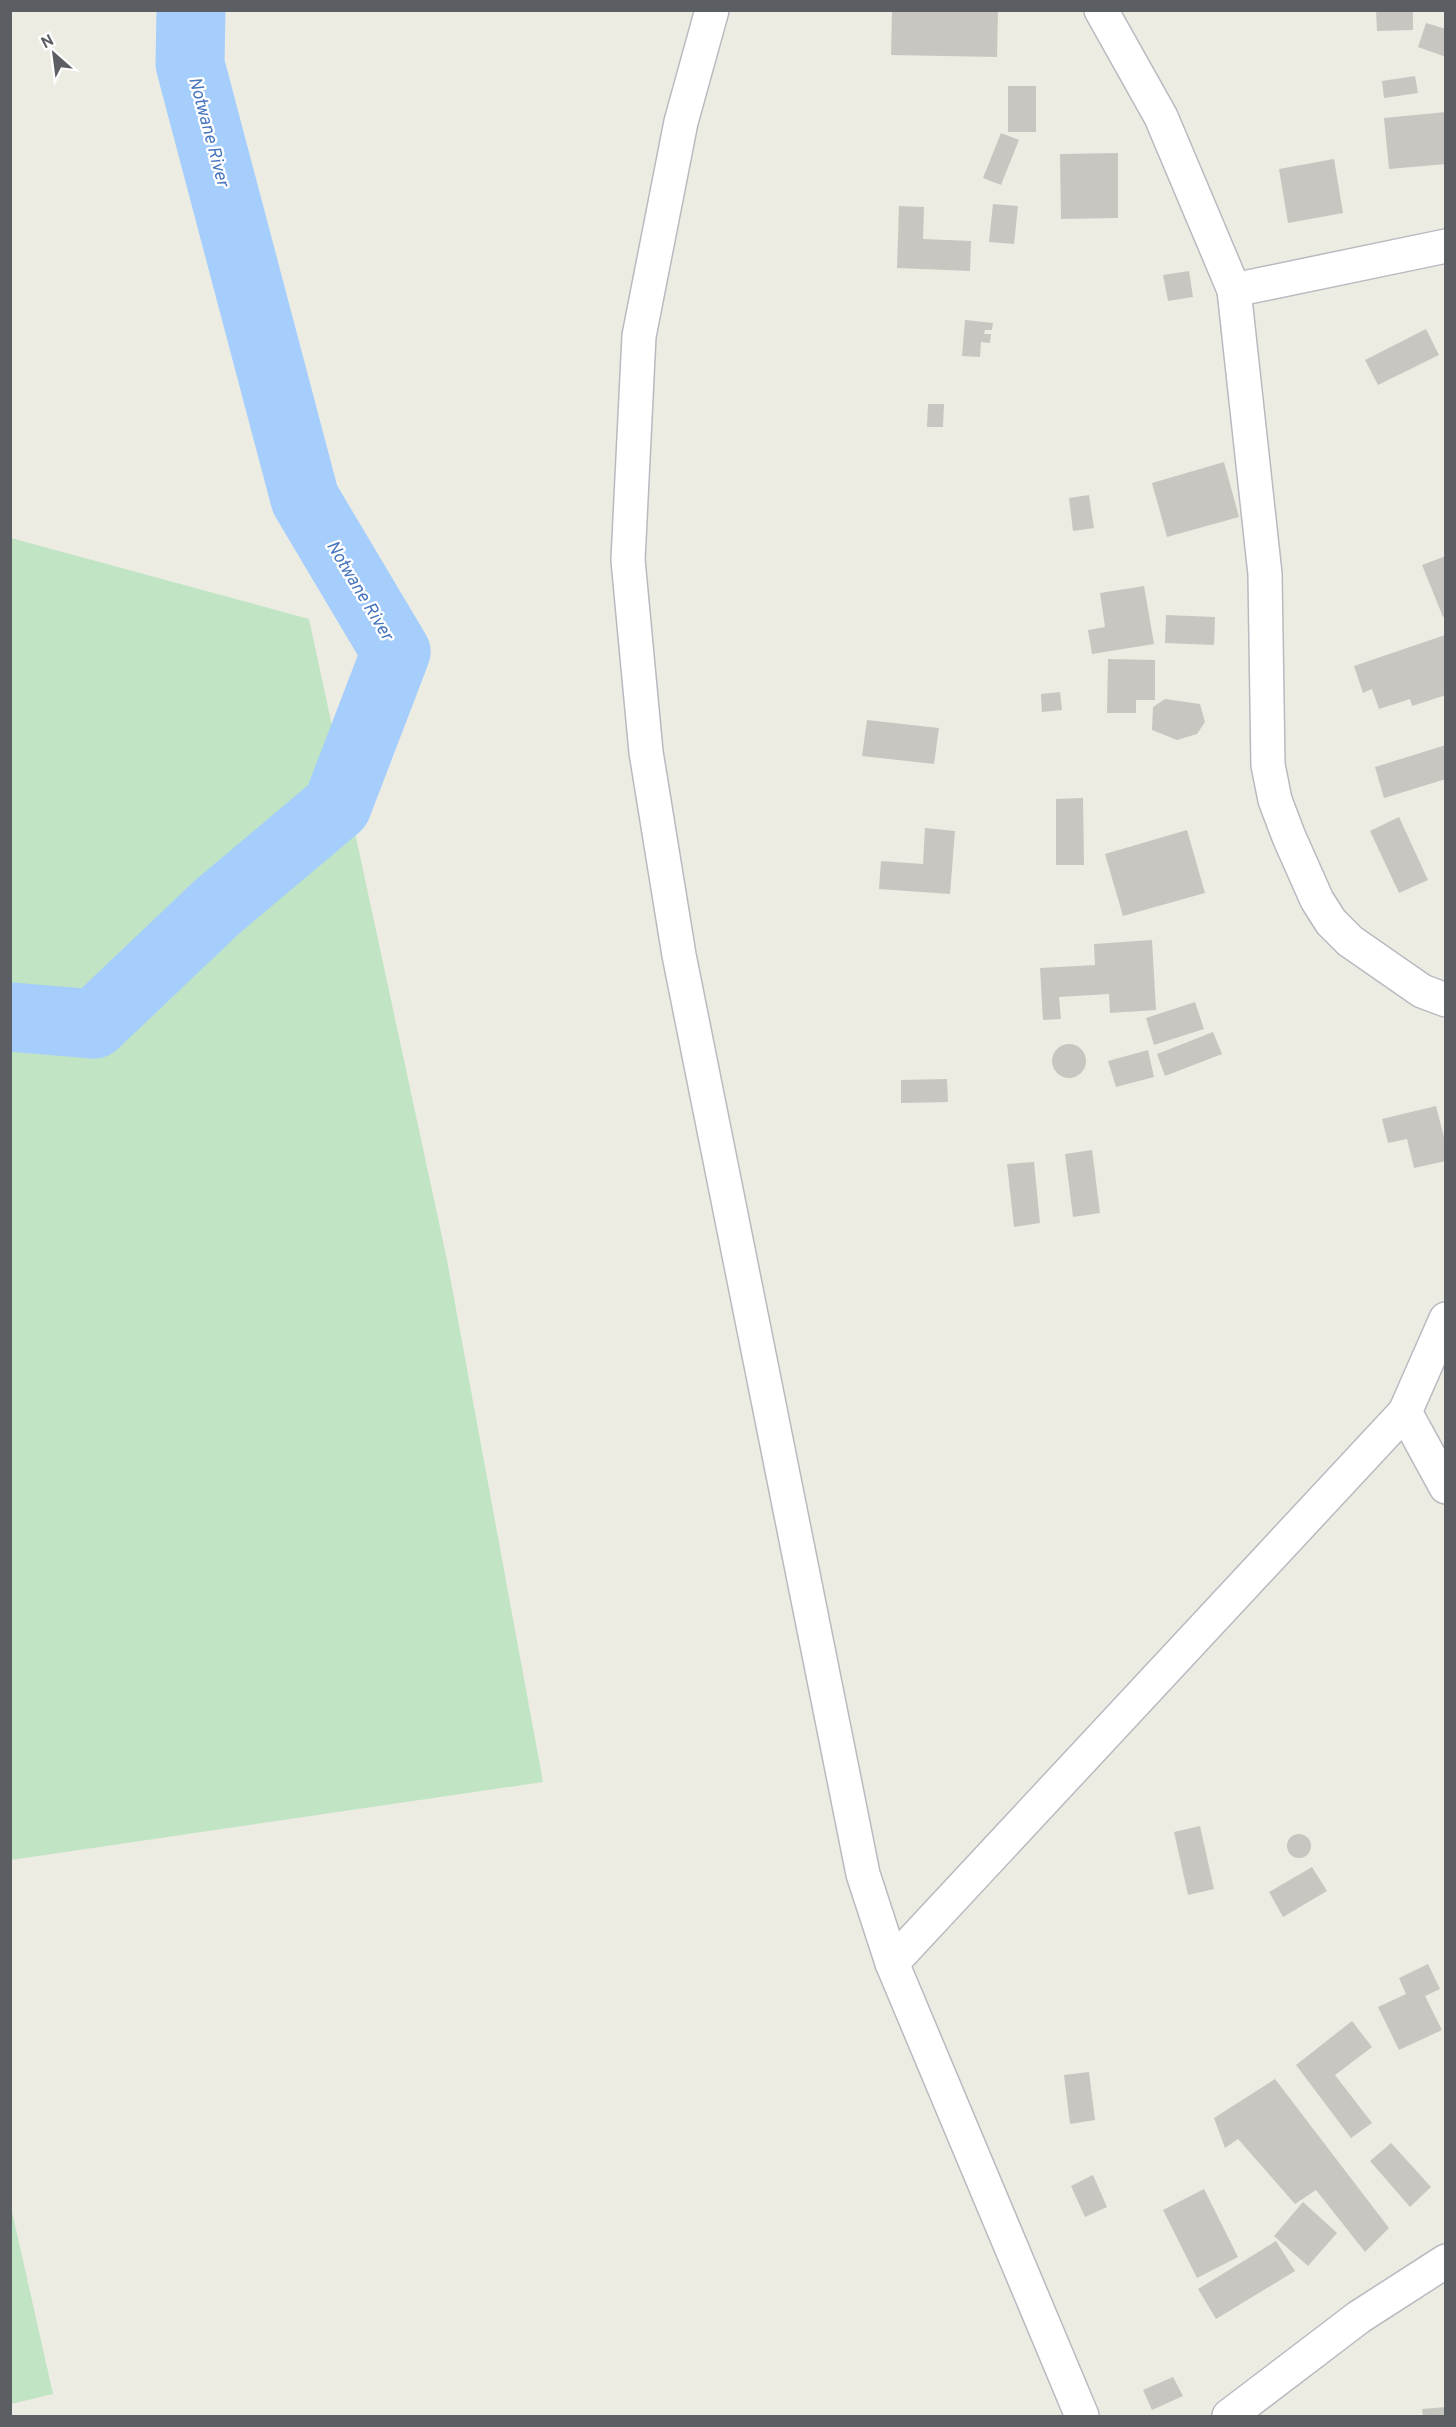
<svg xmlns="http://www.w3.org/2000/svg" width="1456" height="2427" font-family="Overpass,sans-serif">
<rect width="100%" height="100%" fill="#edece3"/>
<g fill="#c0e4c4">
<polygon points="11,538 309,619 447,1260 543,1782 11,1860"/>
<polygon points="11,2207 53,2394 11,2404 10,2404"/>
</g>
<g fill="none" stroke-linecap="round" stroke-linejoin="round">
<polyline stroke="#a5cefc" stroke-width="69" points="10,1017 94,1024 217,907 337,806 396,652 305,499 190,64 191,10"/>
</g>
<g fill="#c8c6c0">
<polygon points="892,10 998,10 997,57 891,55"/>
<polygon points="1376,10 1413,10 1413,30 1377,31"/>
<polygon points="1426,23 1446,29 1446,57 1418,47"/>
<polygon points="1415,76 1418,93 1384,98 1382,81"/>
<rect x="1008" y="86" width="28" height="46"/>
<polygon points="1446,112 1446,164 1389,169 1384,118"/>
<polygon points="1001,133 1019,140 1001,185 983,178"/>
<polygon points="1118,153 1118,218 1061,219 1060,154"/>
<polygon points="1334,159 1343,213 1288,223 1279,169"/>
<polygon points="993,204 1018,206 1014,244 989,242"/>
<polygon points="899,206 924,207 923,239 971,241 970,271 897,268"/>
<polygon points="1189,271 1193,297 1168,301 1163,275"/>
<polygon points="965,320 993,323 992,330 985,330 984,334 991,334 990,343 981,342 980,357 962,356"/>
<polygon points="1426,329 1439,355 1378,385 1365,360"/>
<polygon points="928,404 944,404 943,427 927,427"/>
<polygon points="1224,462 1239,517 1167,537 1152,483"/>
<polygon points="1089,495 1094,528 1073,531 1069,498"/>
<polygon points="1446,556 1446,616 1443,617 1422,565"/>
<polygon points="1144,586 1154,644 1092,654 1088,630 1105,627 1100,593"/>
<polygon points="1166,615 1215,617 1214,645 1165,643"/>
<polygon points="1445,635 1446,695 1412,706 1410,699 1379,709 1372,689 1363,693 1354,666"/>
<polygon points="1108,659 1155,660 1155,700 1136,700 1136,713 1107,713"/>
<polygon points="1060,692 1062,710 1042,712 1041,694"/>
<polygon points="1165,699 1200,704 1205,722 1197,734 1177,740 1152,730 1153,707"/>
<polygon points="867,720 939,728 934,764 862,756"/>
<polygon points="1446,745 1446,779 1384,798 1375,767"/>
<polygon points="1083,798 1084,865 1056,865 1056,799"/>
<polygon points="1399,817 1428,880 1399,893 1370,831"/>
<polygon points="925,828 955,831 950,894 879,889 881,861 923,864"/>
<polygon points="1187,830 1205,893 1123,916 1105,854"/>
<polygon points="1152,940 1156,1010 1110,1013 1109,994 1059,997 1061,1019 1043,1020 1040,968 1095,965 1094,944"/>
<polygon points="1195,1002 1204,1029 1154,1045 1146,1018"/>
<polygon points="1213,1032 1222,1054 1165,1076 1157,1054"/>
<circle cx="1069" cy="1061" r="17"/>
<polygon points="1148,1050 1154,1077 1116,1087 1108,1061"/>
<polygon points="947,1079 948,1102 901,1103 901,1080"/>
<polygon points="1436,1106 1446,1145 1446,1161 1414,1168 1407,1139 1388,1143 1382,1119"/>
<polygon points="1092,1150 1100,1213 1073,1217 1065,1154"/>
<polygon points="1034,1162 1040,1223 1014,1227 1007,1164"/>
<polygon points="1200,1826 1214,1889 1188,1895 1174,1832"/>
<circle cx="1299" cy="1846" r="12"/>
<polygon points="1312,1867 1327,1891 1283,1917 1269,1892"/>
<polygon points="1428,1964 1440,1989 1425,1996 1442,2030 1399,2050 1378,2007 1406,1994 1399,1978"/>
<polygon points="1352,2021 1372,2047 1335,2075 1372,2123 1351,2138 1296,2065"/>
<polygon points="1089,2072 1095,2120 1070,2124 1064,2075"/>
<polygon points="1275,2079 1389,2228 1365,2252 1316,2190 1295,2204 1238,2139 1225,2148 1214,2118"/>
<polygon points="1391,2143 1431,2187 1410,2207 1370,2161"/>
<polygon points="1093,2175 1107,2207 1085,2217 1071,2186"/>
<polygon points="1204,2189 1238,2257 1197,2278 1163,2210"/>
<polygon points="1303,2202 1337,2233 1308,2266 1274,2236"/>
<polygon points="1276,2241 1295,2271 1216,2319 1198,2289"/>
<polygon points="1173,2377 1183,2396 1152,2410 1143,2390"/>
<polygon points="1446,2407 1446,2416 1423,2416 1422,2409"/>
</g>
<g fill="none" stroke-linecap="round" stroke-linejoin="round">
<defs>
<g id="minor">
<polyline points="712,10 681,122 639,336 628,560 646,752 679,955 863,1874 892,1963 1082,2416"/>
<polyline points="1101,10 1161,117 1234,290 1265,574 1268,765 1275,800 1289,837 1317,900 1331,922 1350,941 1422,991 1446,1000"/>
<polyline points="1234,290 1446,246"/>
<polyline points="1405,1412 1446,1487"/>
<polyline points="892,1963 1405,1412 1446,1319"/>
<polyline points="1229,2416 1359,2317 1446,2261"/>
</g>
</defs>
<use href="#minor" stroke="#b8babf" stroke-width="36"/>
<use href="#minor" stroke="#fff" stroke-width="33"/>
</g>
<g text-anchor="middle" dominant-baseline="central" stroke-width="4.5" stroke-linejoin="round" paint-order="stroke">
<g font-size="18" font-style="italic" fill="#4876be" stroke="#fff">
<text transform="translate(208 132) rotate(75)">Notwane River</text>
<text transform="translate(359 591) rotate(59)">Notwane River</text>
</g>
</g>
<rect width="1456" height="2427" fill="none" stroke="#5b5e63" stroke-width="24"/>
<g transform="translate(54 54) rotate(332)" stroke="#ffffff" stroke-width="4.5" paint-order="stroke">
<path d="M0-4.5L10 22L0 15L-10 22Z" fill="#5b5e63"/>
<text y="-9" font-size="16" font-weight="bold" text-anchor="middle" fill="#5b5e63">N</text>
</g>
</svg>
